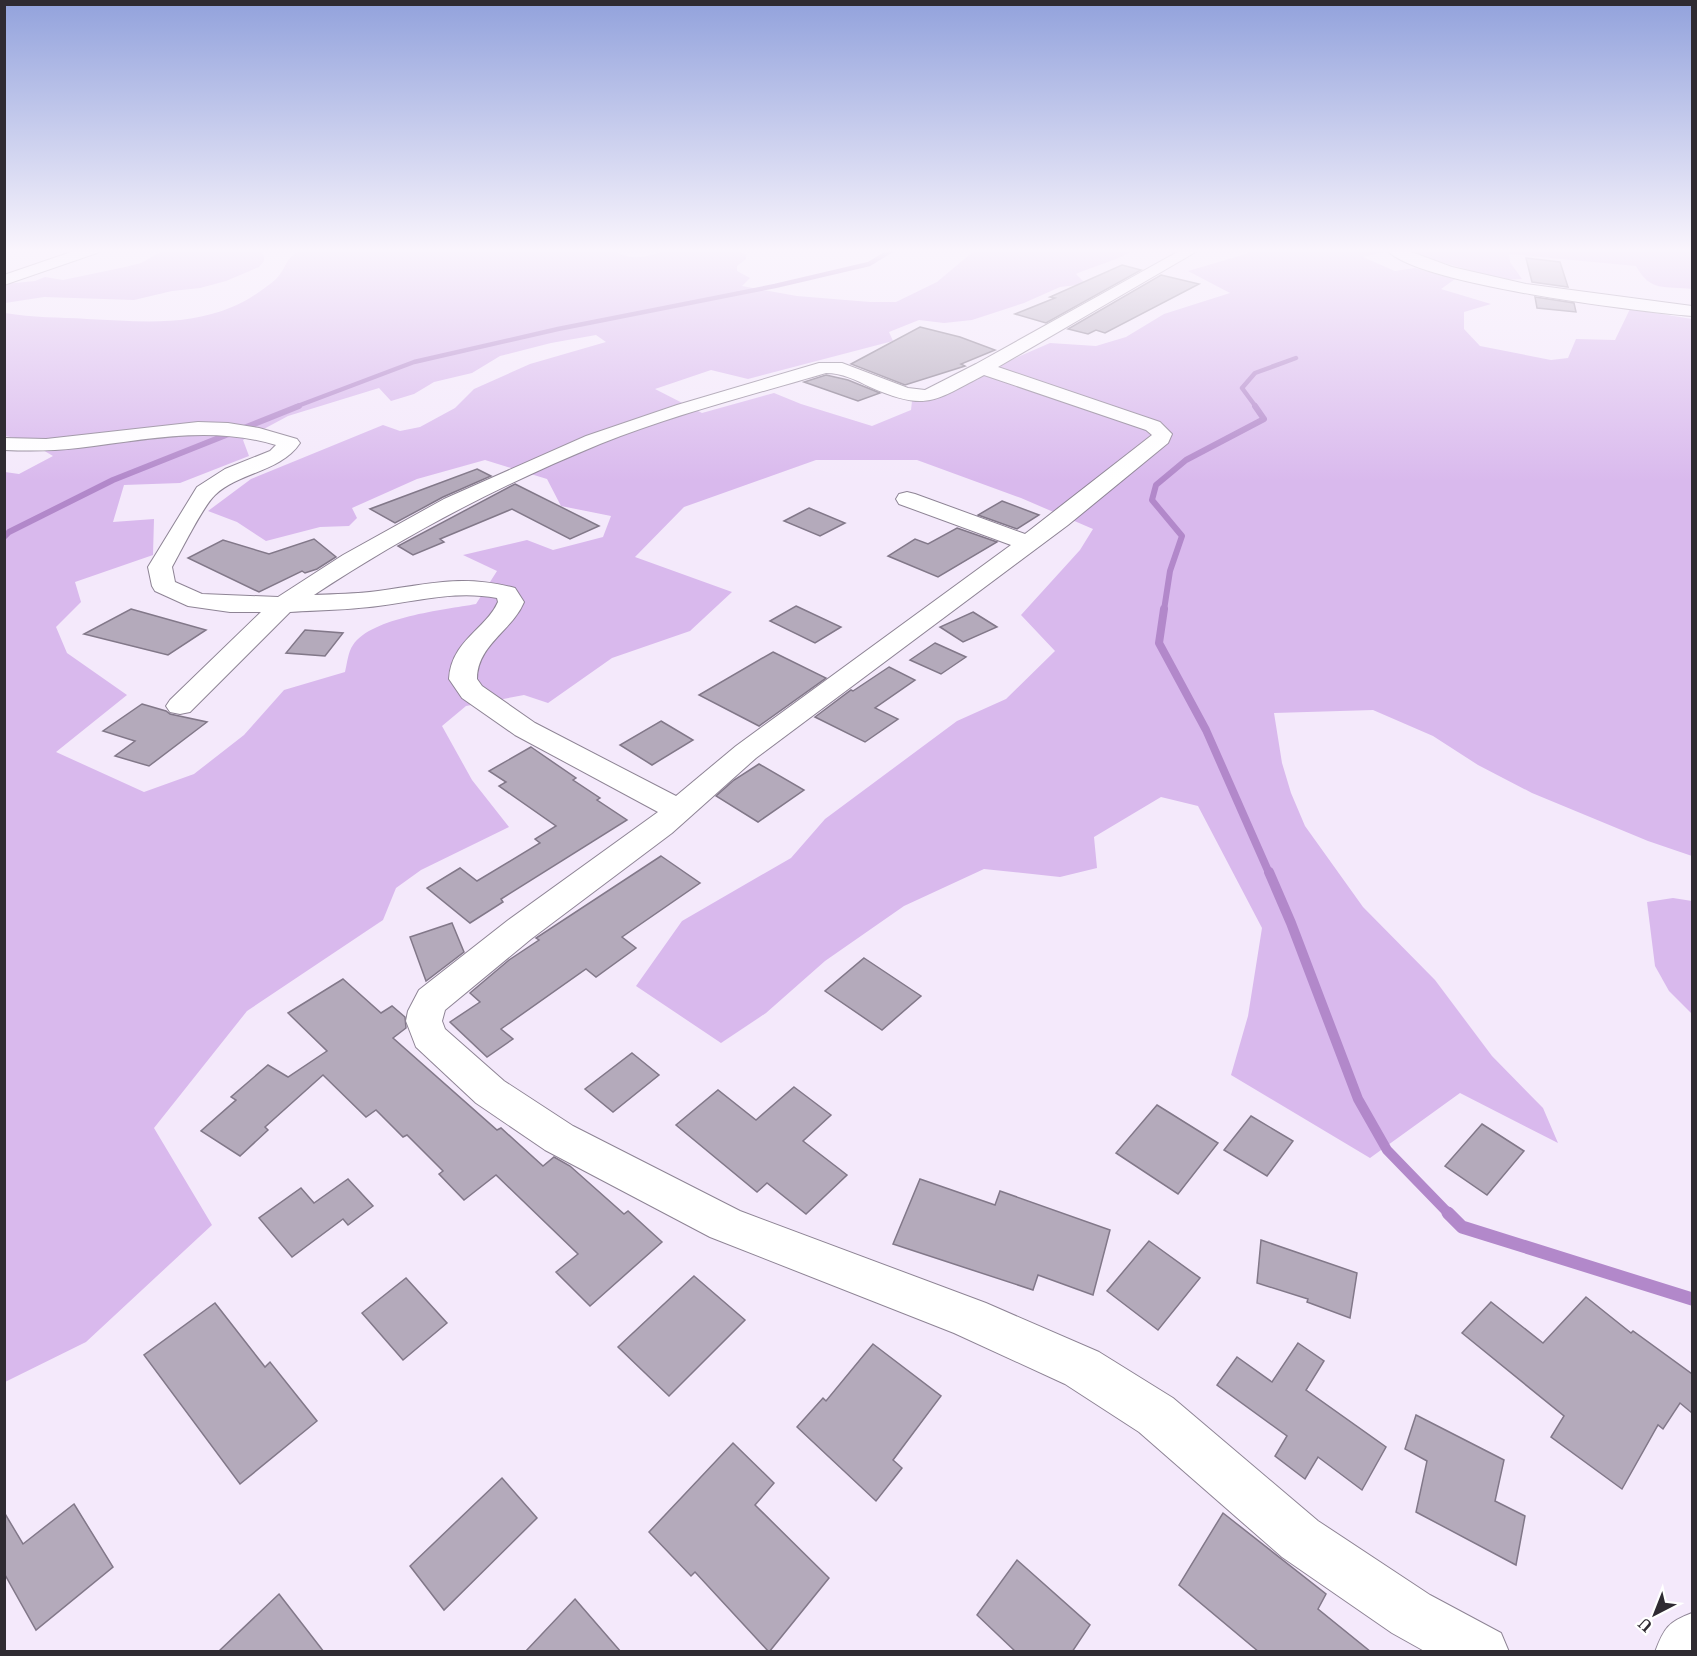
<svg xmlns="http://www.w3.org/2000/svg" width="1697" height="1656" font-family="'Noto Serif',serif">
<rect width="100%" height="100%" fill="#f4e9fb"/>
<g fill="#d9b9ed" fill-rule="evenodd">
<polygon points="164,250 259,250 264,256 264,261 259,267 226,281 200,288 172,291 134,300 44,297 5,303 5,284 35,281 45,277 63,280 125,267 141,263"/>
<path d="M 302,250 L 618,250 L 617,252 C 636,263 651,254 671,250 C 691,247 728,248 746,254 L 746,259 L 737,266 L 737,271 L 750,278 L 742,286 L 797,296 L 870,302 L 896,302 L 937,282 L 975,250 L 1133,250 C 1124,258 1089,268 1076,274 L 1086,284 L 1060,287 L 1024,303 L 972,320 L 944,323 L 919,320 L 889,332 L 893,341 L 748,379 L 711,370 L 655,389 L 702,413 L 774,393 L 801,404 L 872,426 L 911,410 L 913,392 L 967,379 L 1050,343 L 1096,346 L 1126,337 L 1164,314 L 1230,293 L 1188,271 L 1249,253 L 1245,250 L 1392,250 L 1363,257 L 1395,271 L 1415,268 L 1455,279 L 1441,289 L 1491,304 L 1464,312 L 1464,329 L 1480,346 L 1551,360 L 1568,358 L 1576,339 L 1615,340 L 1630,309 L 1692,319 L 1692,856 L 1648,841 L 1532,793 L 1478,765 L 1433,736 L 1373,710 L 1274,713 L 1282,763 L 1291,793 L 1305,826 L 1363,907 L 1435,980 L 1492,1056 L 1543,1108 L 1558,1143 L 1460,1093 L 1370,1158 L 1231,1075 L 1248,1016 L 1262,928 L 1198,806 L 1161,797 L 1094,837 L 1097,868 L 1060,877 L 984,869 L 904,906 L 825,961 L 766,1013 L 721,1043 L 636,986 L 682,921 L 791,858 L 825,819 L 957,721 L 1006,699 L 1055,651 L 1021,615 L 1080,550 L 1093,529 L 1021,498 L 917,460 L 816,460 L 684,507 L 635,557 L 732,592 L 690,631 L 612,658 L 548,703 L 524,695 L 466,706 L 442,726 L 472,780 L 509,827 L 421,870 L 396,888 L 383,920 L 247,1011 L 154,1128 L 212,1225 L 86,1342 L 5,1382 L 5,472 L 19,474 L 53,456 L 26,440 L 5,436 L 5,313 C 33,318 59,317 87,319 C 136,321 185,327 232,307 C 246,302 264,289 275,280 C 287,269 284,257 302,250 ZM 596,335 L 606,342 L 530,364 L 474,389 L 455,408 L 420,427 L 400,431 L 383,425 L 251,479 L 208,511 L 237,522 L 266,541 L 320,527 L 349,526 L 357,518 L 352,508 L 417,479 L 485,460 L 547,479 L 561,506 L 611,516 L 603,537 L 553,550 L 527,540 L 463,555 L 497,571 L 476,604 C 444,610 372,617 353,645 C 348,652 347,664 345,672 L 284,690 L 244,735 L 194,774 L 144,792 L 56,752 L 127,695 L 67,653 L 56,627 L 81,602 L 75,582 L 153,555 L 154,519 L 113,522 L 124,485 L 180,483 L 249,456 L 243,440 L 288,416 L 379,388 L 391,401 L 414,394 L 434,382 L 472,373 L 500,356 L 551,343 Z"/>
<path d="M 1400,250 L 1692,250 L 1692,289 C 1665,286 1650,292 1636,266 L 1509,254 L 1510,262 L 1522,279 L 1503,280 Z"/>
<polygon points="1673,898 1692,901 1692,1014 1669,991 1655,966 1647,902"/>
</g>
<g fill="none" stroke-linecap="round" stroke-linejoin="round">
<g stroke="#b288ca" stroke-width="4.5">
<polyline points="295,407 414,362 558,329 775,286 869,264 892,250"/>
<polyline points="1256,407 1242,388 1255,373 1296,358"/>
</g>
<g stroke="#b288ca" stroke-width="6">
<polyline points="4,537 9,532 113,480 299,406"/>
<polyline points="1164,610 1170,571 1182,536 1152,500 1156,485 1186,460 1264,419 1255,406"/>
</g>
<polyline stroke="#b288ca" stroke-width="8" points="1164,609 1159,643 1206,730 1269,873"/>
<polyline stroke="#b288ca" stroke-width="10" points="1269,872 1291,923 1358,1099 1387,1150 1450,1215"/>
<polyline stroke="#b288ca" stroke-width="13" points="1448,1213 1462,1227 1692,1299"/>
</g>
<g fill="#b4aabb" stroke="#827889" stroke-width="1.5">
<polygon points="1526,258 1560,262 1568,287 1532,282"/>
<polygon points="1122,265 1141,270 1046,323 1015,314 1055,298 1050,297"/>
<polygon points="1161,275 1199,284 1105,333 1096,330 1088,334 1068,329"/>
<polygon points="1535,297 1574,303 1576,312 1537,308"/>
<polygon points="920,327 960,337 995,350 961,364 965,366 905,385 851,364"/>
<polygon points="826,375 848,380 880,393 858,401 804,382"/>
<polygon points="477,469 491,476 443,497 395,523 370,509"/>
<polygon points="515,484 599,526 570,539 512,509 440,539 444,542 413,555 398,546"/>
<polygon points="1002,501 1039,515 1017,529 978,515"/>
<polygon points="809,508 845,523 820,536 784,521"/>
<polygon points="957,528 997,542 938,577 888,556 915,539 928,544"/>
<polygon points="314,539 336,557 317,569 305,573 302,571 259,592 188,558 223,540 269,554"/>
<polygon points="796,606 841,627 815,643 770,621"/>
<polygon points="131,609 206,630 168,655 84,634"/>
<polygon points="973,612 997,627 963,642 940,627"/>
<polygon points="305,630 343,633 325,656 286,653"/>
<polygon points="935,643 966,657 941,674 910,660"/>
<polygon points="773,652 826,678 759,726 699,695"/>
<polygon points="889,667 915,680 875,708 898,719 865,742 815,717 851,690 853,691"/>
<polygon points="142,704 166,711 170,714 207,722 149,766 115,756 135,741 103,731"/>
<polygon points="661,721 693,740 652,765 620,745"/>
<polygon points="531,747 576,778 573,780 600,798 597,800 627,820 501,899 503,902 470,923 427,888 460,868 477,881 540,843 535,839 556,826 499,786 506,782 489,771"/>
<polygon points="759,764 804,790 758,822 716,796 734,780"/>
<polygon points="661,856 700,883 622,937 636,948 596,977 586,969 501,1029 513,1039 487,1057 450,1022 480,1002 470,993 509,960 539,940 536,938"/>
<polygon points="452,923 464,952 426,981 410,937"/>
<polygon points="864,958 921,996 882,1030 825,991"/>
<polygon points="343,979 381,1013 392,1006 405,1017 406,1028 393,1038 497,1130 501,1128 543,1166 554,1157 570,1166 624,1214 628,1211 662,1242 590,1306 556,1272 578,1254 496,1175 464,1200 439,1174 443,1171 407,1135 403,1137 376,1110 366,1117 323,1075 265,1127 268,1130 240,1156 201,1131 236,1100 231,1097 268,1065 288,1077 327,1051 288,1013"/>
<polygon points="632,1053 659,1075 613,1112 585,1089"/>
<polygon points="794,1087 831,1115 803,1141 847,1175 806,1214 767,1183 757,1192 676,1125 718,1090 756,1120"/>
<polygon points="1157,1105 1218,1143 1178,1194 1116,1153"/>
<polygon points="1251,1116 1293,1141 1267,1176 1224,1150"/>
<polygon points="1482,1124 1524,1151 1487,1195 1445,1166"/>
<polygon points="348,1179 373,1206 348,1225 343,1219 292,1257 259,1218 301,1188 314,1203"/>
<polygon points="920,1179 995,1205 1000,1191 1110,1230 1093,1295 1038,1275 1033,1290 893,1244"/>
<polygon points="1261,1240 1357,1273 1350,1318 1307,1302 1308,1299 1257,1283"/>
<polygon points="1149,1241 1200,1278 1158,1330 1107,1291"/>
<polygon points="694,1276 745,1320 669,1396 618,1347"/>
<polygon points="406,1278 447,1323 403,1360 362,1313"/>
<polygon points="1586,1297 1631,1333 1633,1331 1692,1374 1692,1413 1680,1403 1663,1429 1658,1425 1622,1489 1551,1437 1564,1416 1462,1333 1491,1302 1543,1343"/>
<polygon points="215,1303 265,1367 270,1362 317,1421 240,1484 144,1355"/>
<polygon points="1298,1343 1324,1361 1306,1390 1386,1447 1362,1490 1318,1457 1305,1479 1275,1456 1287,1436 1217,1385 1237,1357 1272,1382"/>
<polygon points="873,1344 941,1396 893,1460 902,1468 876,1501 797,1427 823,1398 826,1401"/>
<polygon points="1416,1415 1504,1460 1495,1501 1525,1516 1516,1565 1416,1512 1427,1461 1405,1449"/>
<polygon points="733,1443 774,1483 755,1505 829,1578 769,1652 695,1572 691,1576 649,1532"/>
<polygon points="502,1478 537,1518 444,1610 410,1566"/>
<polygon points="74,1504 113,1567 36,1630 4,1573 4,1512 23,1544"/>
<polygon points="1223,1513 1326,1594 1318,1609 1371,1652 1259,1652 1179,1585"/>
<polygon points="1017,1560 1090,1625 1072,1652 1016,1652 977,1615"/>
<polygon points="279,1594 324,1652 218,1652"/>
<polygon points="575,1599 621,1652 525,1652"/>
</g>
<g fill="none" stroke-linecap="round" stroke-linejoin="round">
<defs>
<g id="minor">
<polygon points="77,250 99,250 97,253 4,285 4,275"/>
<path d="M 1181,250 L 1199,250 L 998,367 L 1160,422 L 1172,434 L 1168,443 L 1068,525 L 756,758 L 672,833 L 531,939 L 445,1010 L 442,1021 L 445,1029 L 504,1081 L 573,1126 L 740,1211 L 986,1303 L 1099,1352 L 1173,1398 L 1318,1521 L 1430,1595 L 1501,1633 L 1509,1652 L 1426,1652 L 1392,1633 L 1282,1557 L 1139,1432 L 1065,1384 L 954,1333 L 710,1237 L 545,1150 L 476,1103 L 416,1047 L 406,1021 L 408,1011 L 419,990 L 507,921 L 658,812 L 515,735 L 462,698 L 449,679 C 451,641 486,629 498,602 L 497,598 C 456,590 418,601 378,606 C 349,610 319,610 290,612 L 190,712 L 180,714 L 170,712 L 166,706 L 170,700 L 261,612 L 230,612 L 188,606 L 155,591 L 152,586 L 148,567 L 197,487 L 225,469 L 270,451 L 276,445 C 210,425 145,440 78,448 C 53,451 30,451 4,450 L 4,438 L 46,439 L 198,422 L 228,423 L 259,428 L 297,439 L 300,443 C 281,472 239,472 215,495 C 203,506 181,551 172,567 L 175,582 L 202,594 L 278,597 L 343,555 L 444,499 L 586,436 L 677,405 L 819,363 L 842,363 L 908,388 L 925,390 L 976,364 ZM 826,373 C 842,373 856,380 870,387 C 927,412 934,401 984,375 L 1146,430 L 1152,435 L 1025,534 L 915,494 L 907,492 L 899,494 L 896,499 L 899,504 L 1011,545 L 736,746 L 676,796 L 535,723 L 482,686 L 477,679 C 477,645 512,631 524,602 L 515,588 C 461,574 431,584 378,591 C 357,594 335,594 314,595 C 403,536 500,485 600,444 C 673,415 751,395 826,373 Z"/>
<path d="M 1387,250 L 1406,250 L 1452,267 L 1526,284 L 1692,306 L 1692,316 C 1641,312 1415,284 1387,250 Z"/>
<path d="M 1692,1613 L 1692,1652 L 1655,1652 C 1664,1628 1668,1622 1692,1613 Z"/>
</g>
</defs>
<use href="#minor" stroke="#8e8495" stroke-width="2"/>
<use href="#minor" fill="#fff" fill-rule="evenodd"/>
</g>
<linearGradient id="sky" x2="0" y2="1"><stop stop-color="#92a2dc"/><stop offset="0.52" stop-color="#faf5fd"/><stop offset="1" stop-color="#faf5fd" stop-opacity="0"/></linearGradient>
<rect width="1697" height="482" fill="url(#sky)"/>
<rect width="1697" height="1656" fill="none" stroke="#2f2b32" stroke-width="12"/>
<g transform="translate(1655 1614) rotate(222)" stroke="#ffffff" stroke-width="4.5" paint-order="stroke">
<path d="M0-4.5L10 22L0 15L-10 22Z" fill="#2f2b32"/>
<text y="-9" font-size="16" font-weight="bold" text-anchor="middle" fill="#2f2b32">U</text>
</g>
</svg>
